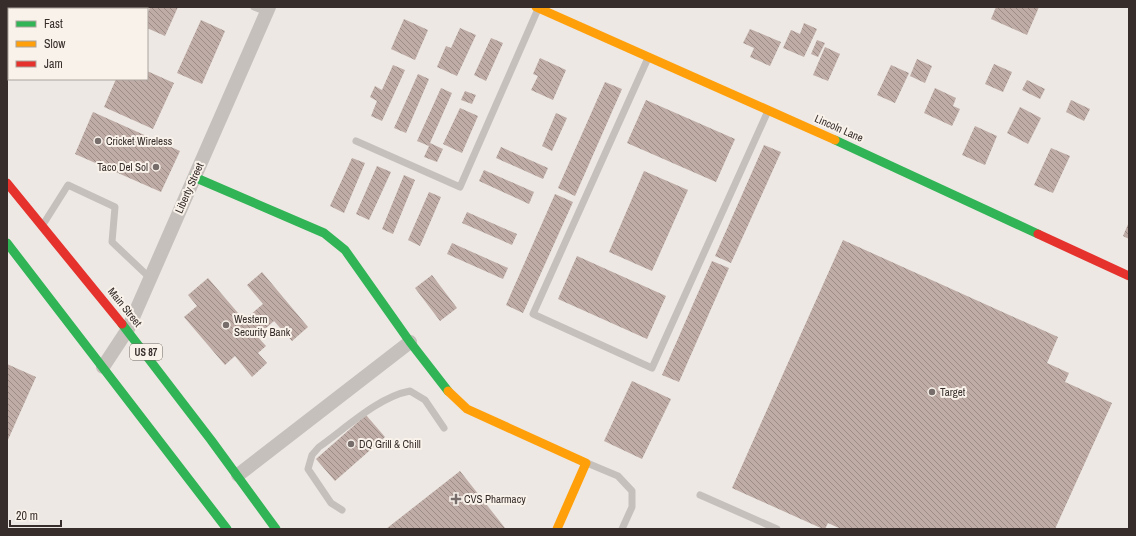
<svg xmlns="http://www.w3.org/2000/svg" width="1136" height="536" font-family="'Archivo Narrow',sans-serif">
<defs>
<pattern id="building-back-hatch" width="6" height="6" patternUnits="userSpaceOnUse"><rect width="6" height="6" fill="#bfaca6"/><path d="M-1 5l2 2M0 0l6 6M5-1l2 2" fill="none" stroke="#9c8c87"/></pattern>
</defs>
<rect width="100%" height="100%" fill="#ede8e3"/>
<g fill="url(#building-back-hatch)">
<polygon points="150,7 178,7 165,36 147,28 147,15"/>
<polygon points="996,7 1039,7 1027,35 991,19"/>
<polygon points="7,19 9,21 9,70 7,68"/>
<polygon points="404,19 428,30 415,60 391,49"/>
<polygon points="201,20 225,31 202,84 177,73"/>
<polygon points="804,23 817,29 804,57 783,48 791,30 800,34"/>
<polygon points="460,28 476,35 457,76 437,67 446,46 451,48"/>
<polygon points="750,29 781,42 770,66 750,57 754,48 743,43"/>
<polygon points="491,38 503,43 486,81 474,75"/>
<polygon points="817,40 825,43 818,57 811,54"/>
<polygon points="825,47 840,54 828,81 813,75"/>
<polygon points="540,58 566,70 553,100 531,90 538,76 533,74"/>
<polygon points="917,59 932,66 925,83 910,76"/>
<polygon points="994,64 1012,72 1003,92 985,84"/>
<polygon points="393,65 405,70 382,121 371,116 377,101 370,97 375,86 382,90"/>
<polygon points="891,65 909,73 895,103 877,95"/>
<polygon points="147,71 174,83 153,129 104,107 116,79 147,79"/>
<polygon points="418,74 429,79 406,133 394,128"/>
<polygon points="1027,80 1045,89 1040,99 1022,90"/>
<polygon points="605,82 622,89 575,196 558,188"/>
<polygon points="441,88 452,93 430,143 443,149 437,162 424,157 429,146 417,141"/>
<polygon points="935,88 956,98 953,106 960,109 952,126 924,113"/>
<polygon points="465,91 476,95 472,104 461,100"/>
<polygon points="646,100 735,139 716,182 627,143"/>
<polygon points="1071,100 1090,109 1084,121 1066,112"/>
<polygon points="1020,107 1041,118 1028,144 1007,133"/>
<polygon points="460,108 478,116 462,153 443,144"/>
<polygon points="93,112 180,151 161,192 75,154"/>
<polygon points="556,113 567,118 552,151 542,146"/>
<polygon points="975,126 997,136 985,165 962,155"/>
<polygon points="764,145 781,152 731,263 715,256"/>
<polygon points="501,147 548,168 543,179 496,158"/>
<polygon points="1051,148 1070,156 1053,193 1034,185"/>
<polygon points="352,158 365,163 344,213 330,206"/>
<polygon points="377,166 391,172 369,220 356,214"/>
<polygon points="484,170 534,192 529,204 479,181"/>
<polygon points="644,171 688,190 652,271 609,252"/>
<polygon points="404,175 415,180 393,234 382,229"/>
<polygon points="429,192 441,197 420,246 408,240"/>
<polygon points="555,194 573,202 523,313 506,305"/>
<polygon points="467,212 517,234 512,245 462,223"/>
<polygon points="1129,222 1129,239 1123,236"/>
<polygon points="843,240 1058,337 1047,363 1069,373 1065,382 1112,403 1055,529 841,529 828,523 825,529 823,529 732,488"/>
<polygon points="452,243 508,268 503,279 447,254"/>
<polygon points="577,256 666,296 647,339 558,299"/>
<polygon points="712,261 729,268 679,382 662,375"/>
<polygon points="262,272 308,327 292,341 274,321 257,336 266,346 258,353 267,363 252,377 235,356 225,365 184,317 197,306 188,295 208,278 244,320 263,304 247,285"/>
<polygon points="432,275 457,308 440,321 415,288"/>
<polygon points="7,364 36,377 7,442"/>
<polygon points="632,381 671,399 642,459 604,441"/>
<polygon points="366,415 385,437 335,481 316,459"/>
<polygon points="460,471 505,528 386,529"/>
</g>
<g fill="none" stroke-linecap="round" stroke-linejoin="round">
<g stroke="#c6c0bc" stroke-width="7">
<polyline points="254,7 267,12"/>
<polyline points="648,58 533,314 652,368 768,111"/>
<polyline points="356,141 460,187 538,9"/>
<polyline points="44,223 68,185 115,207 112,242 150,278"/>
<polyline points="587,463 618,476 632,491 632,507 622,529"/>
<polyline points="700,495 777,529"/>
<path d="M 342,510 L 331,503 L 308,469 L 312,455 L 319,447 C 346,428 378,397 410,391 L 425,400 L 444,428"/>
</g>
<g stroke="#c6c0bc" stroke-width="14">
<polyline points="103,367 128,329 269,7"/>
<polyline points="238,475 410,342"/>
</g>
<g stroke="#30b455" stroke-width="9">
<polyline points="835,140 1038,234"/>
<polyline points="194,177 324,233 345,250 410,342 448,391"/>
<polyline points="7,243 227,529"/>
<polyline points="122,324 211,440 276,529"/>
</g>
<g stroke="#ff9f0a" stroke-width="9">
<polyline points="536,7 835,140"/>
<polyline points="448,391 467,409 586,463 557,529"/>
</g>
<g stroke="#e5322d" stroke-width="9">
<polyline points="7,183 122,324"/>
<polyline points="1038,234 1129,276"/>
</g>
</g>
<g fill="#776e6b" stroke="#f9f2eb" stroke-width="1.5">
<circle cx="98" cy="141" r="4"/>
<circle cx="156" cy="167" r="4"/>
<circle cx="226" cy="325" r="4"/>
<circle cx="932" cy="392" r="4"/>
<circle cx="351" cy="444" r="4"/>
<path d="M454 493h4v4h4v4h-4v4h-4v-4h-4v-4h4z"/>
</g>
<g text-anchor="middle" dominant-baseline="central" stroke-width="4" stroke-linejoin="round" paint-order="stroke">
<rect fill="#f9f2eb" stroke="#716864" stroke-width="1" x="130" y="344" width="32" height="16" rx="3"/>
<g font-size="10" font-weight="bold" fill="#372d2a">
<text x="146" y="352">US 87</text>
</g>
<g font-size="11" fill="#372d2a" stroke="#f9f2eb">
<text transform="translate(839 128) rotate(24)">Lincoln Lane</text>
<text transform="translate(189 188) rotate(-66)">Liberty Street</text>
<text transform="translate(125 307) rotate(51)">Main Street</text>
</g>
<g font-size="11" fill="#372d2a" stroke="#f9f2eb" text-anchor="start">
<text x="106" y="141">Cricket Wireless</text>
<text x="148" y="167" text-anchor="end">Taco Del Sol</text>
<text x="234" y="319">Western<tspan x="234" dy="13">Security Bank</tspan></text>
<text x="940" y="392">Target</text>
<text x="359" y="444">DQ Grill &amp; Chill</text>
<text x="464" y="499">CVS Pharmacy</text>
</g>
</g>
<rect width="1136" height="536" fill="none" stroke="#372d2a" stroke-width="16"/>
<rect x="8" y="8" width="140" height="72" fill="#f9f2eb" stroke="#aba39e"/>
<rect x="16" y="21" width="20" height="6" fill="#30b455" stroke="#aba39e"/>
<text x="44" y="28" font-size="12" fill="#372d2a">Fast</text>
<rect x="16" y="41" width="20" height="6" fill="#ff9f0a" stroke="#aba39e"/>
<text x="44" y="48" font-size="12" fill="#372d2a">Slow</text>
<rect x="16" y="61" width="20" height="6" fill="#e5322d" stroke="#aba39e"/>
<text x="44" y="68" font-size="12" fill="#372d2a">Jam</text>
<path d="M10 520v6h51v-6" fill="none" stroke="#372d2a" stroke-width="2"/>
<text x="16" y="520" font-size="12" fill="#372d2a" stroke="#f9f2eb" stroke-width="3" paint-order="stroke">20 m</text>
</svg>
